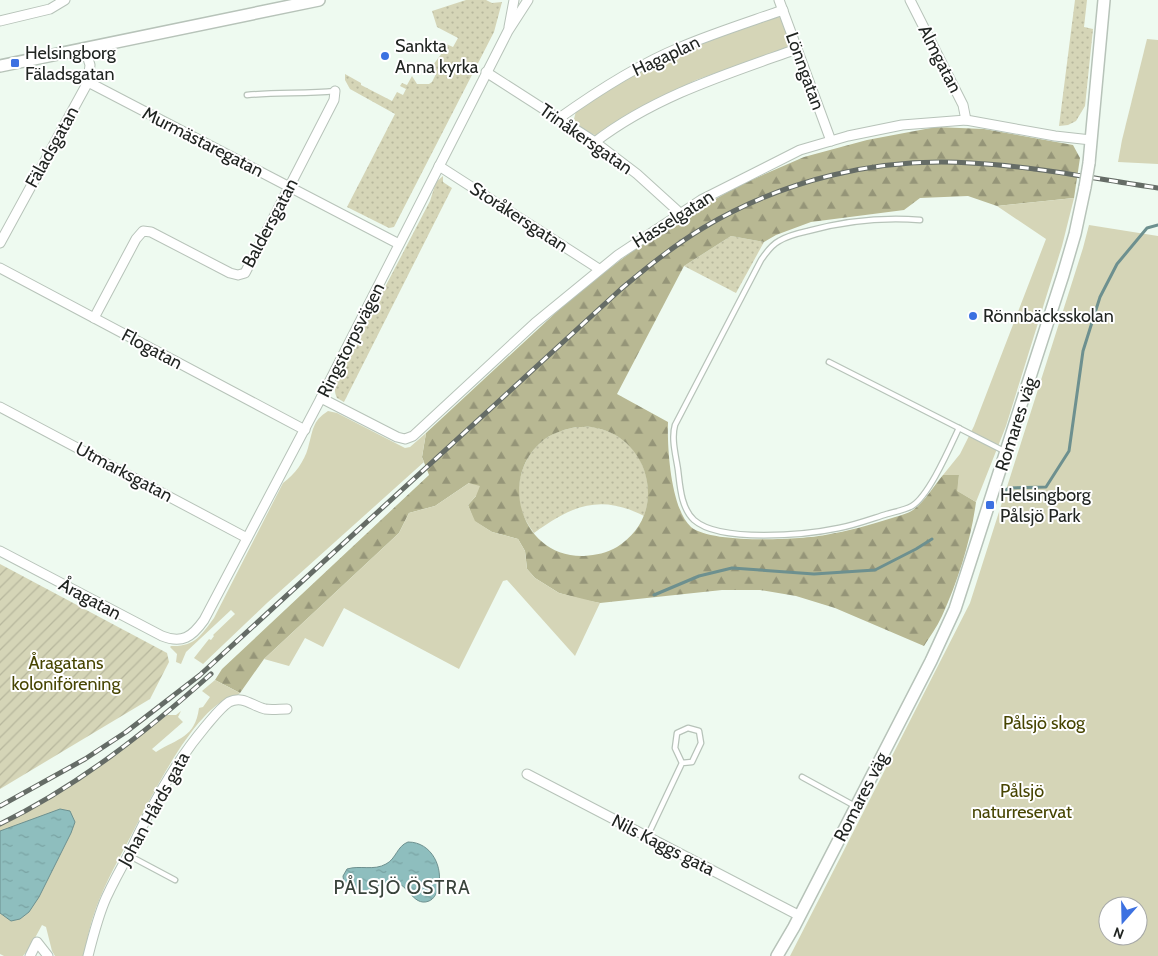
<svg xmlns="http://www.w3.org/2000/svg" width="1158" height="956" font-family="Cabin,sans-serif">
<defs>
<pattern id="grass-dots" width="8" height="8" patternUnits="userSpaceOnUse" patternTransform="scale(1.25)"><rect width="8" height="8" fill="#d5d5b7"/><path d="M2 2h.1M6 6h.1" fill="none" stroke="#b7b79d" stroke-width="1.8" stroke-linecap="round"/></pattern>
<pattern id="forest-firs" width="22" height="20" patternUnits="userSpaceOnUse" patternTransform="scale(1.25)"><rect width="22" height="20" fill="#b8b893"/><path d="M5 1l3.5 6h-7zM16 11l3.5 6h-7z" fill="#959578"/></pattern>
<pattern id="garden-furrows" width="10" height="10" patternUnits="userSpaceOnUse" patternTransform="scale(1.25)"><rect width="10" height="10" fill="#d5d5b7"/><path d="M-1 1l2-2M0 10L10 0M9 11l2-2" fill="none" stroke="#b7b79d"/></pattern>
<pattern id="water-ripples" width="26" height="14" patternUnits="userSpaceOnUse" patternTransform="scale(1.25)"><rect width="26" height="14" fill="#8ebebe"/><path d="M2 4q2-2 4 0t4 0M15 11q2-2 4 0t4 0" fill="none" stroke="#7aa3a3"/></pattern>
</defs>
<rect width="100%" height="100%" fill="#eefaf0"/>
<g fill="url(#grass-dots)">
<polygon points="466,0 486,0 492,3 502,2 494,32 394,227 389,228 347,207 395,114 350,89 345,80 345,74 361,83 361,85 392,101 397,92 403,95 406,89 400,86 402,83 407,85 412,76 417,84 429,84 432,82 436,74 433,65 442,53 440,44 444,43 453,47 458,38 437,27 432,11"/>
<polygon points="1075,0 1087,0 1084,27 1093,29 1085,106 1076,121 1068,125 1059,126"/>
<path d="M 443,176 L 443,182 L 452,188 L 344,402 L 337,398 C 328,381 351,351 359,337 L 430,201 L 436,182 Z"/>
<polygon points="731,236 764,242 736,293 684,266"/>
<path d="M 577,427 C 583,427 591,426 597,428 C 630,435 650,465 648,497 C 648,503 646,510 644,516 C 599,493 572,506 534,533 C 527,524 521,513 519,501 C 516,477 527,450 548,437 C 557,431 567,429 577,427 Z"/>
</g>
<path fill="url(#forest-firs)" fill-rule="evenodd" d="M 936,127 L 984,129 L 1073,145 L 1080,158 L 1074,198 L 997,206 L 968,196 L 920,198 L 904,210 L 811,222 L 776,235 L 764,242 L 731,236 L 684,266 L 617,394 L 668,422 C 667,448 671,509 691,527 C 711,544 799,540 825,535 C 848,531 870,525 892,518 C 898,516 907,514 913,510 C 925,501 933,487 943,475 L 959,475 L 958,491 L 976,502 C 971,540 958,581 942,616 C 937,627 930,636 924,646 L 835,608 L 796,596 L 760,590 L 722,590 L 600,603 L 584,600 L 559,593 L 535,578 L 527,569 L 525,551 L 518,539 L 492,532 L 474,521 L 468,505 L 476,496 L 469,483 L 435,506 L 409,513 L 399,533 L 264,659 L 240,693 L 215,680 L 222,669 L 429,475 L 422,457 L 426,433 L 577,293 L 659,231 L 742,184 L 804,157 L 867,140 ZM 577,427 C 583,427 590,426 596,428 C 633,435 655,473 646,509 C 642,525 631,538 617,547 C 607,553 596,555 584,556 C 521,558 496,476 545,439 C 555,432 566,429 577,427 Z"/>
<g fill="#d5d5b7" fill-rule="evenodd">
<path d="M 775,16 L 783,16 L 792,41 L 789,47 L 696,80 L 646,105 L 598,136 C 588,133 580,128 574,119 L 576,111 C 608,88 643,66 680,50 C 710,37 743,28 775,16 Z"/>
<polygon points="1147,39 1158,40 1158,164 1118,162 1122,140"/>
<polygon points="1074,198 1062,246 1006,426 976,502 957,491 959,475 943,475 960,454 974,426 1046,239 997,206"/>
<path d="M 1089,225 L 1158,236 L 1158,956 L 790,956 L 970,603 L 1083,248 ZM 1108,906 L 1138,906 L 1138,936 L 1108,936 Z"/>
<path d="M 328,411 L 337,413 L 405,448 L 410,447 L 426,433 L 422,457 L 424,462 L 267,603 L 203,664 L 194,658 L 209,639 L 211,640 L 214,636 L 213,635 L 235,614 L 231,610 L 186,652 L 181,664 L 176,662 L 177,654 L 170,647 L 171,646 C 195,647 201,635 214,618 L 283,483 C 295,474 304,462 308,448 C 313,431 312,421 328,411 Z"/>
<polygon points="469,483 480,486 476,496 468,505 475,521 492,532 518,539 525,551 527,569 535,578 559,593 600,603 575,656 507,580 503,581 459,669 344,608 323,647 305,638 289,666 264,659 399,533 409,513 435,506"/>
<path d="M 215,680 L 240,693 L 238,695 C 198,700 152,796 134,830 C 121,855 106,881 96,908 C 90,924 87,940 84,956 L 55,956 L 52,951 L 46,927 L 42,925 L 30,947 L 23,956 L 4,956 L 0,954 L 0,826 L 99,767 L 167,715 L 176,715 L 181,711 L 178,717 L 183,722 L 152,749 L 156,752 C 178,738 195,738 199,708 L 203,707 L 210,697 L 202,691 Z"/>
</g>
<polygon fill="url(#garden-furrows)" points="0,564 167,653 169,662 150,699 0,789"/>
<g fill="url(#water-ripples)" stroke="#6d908f">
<polygon points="60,809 70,811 75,822 71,833 39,897 29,912 20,919 11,921 0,913 0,831"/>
<path d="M 408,842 C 432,842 444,868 438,889 C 436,894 434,899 429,901 C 412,908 407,879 390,882 C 373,885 360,902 344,885 L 343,876 L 347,869 C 360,865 374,871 386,864 C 396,859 397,846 408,842 Z"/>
</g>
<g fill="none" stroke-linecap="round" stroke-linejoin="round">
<g stroke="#6d908f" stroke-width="3">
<polyline points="1006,490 1009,488 1046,487 1069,451 1083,351 1100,297 1117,264 1147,228 1158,225"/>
<polyline points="654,595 699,576 732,568 814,574 875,570 916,549 932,539"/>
</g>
<defs>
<g id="service">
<path d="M 247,95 C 277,92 306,94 335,91"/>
<path d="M 920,220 C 881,217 845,221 808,231 C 799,233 787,236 779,241 C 771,245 766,253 761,260 L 675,425 C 671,439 676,456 678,470 C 680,486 681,508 694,520 C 720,543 806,535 839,528 C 855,525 871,519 887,514 C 894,512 905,510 912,506 C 929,496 950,447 959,428"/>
<polyline points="829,362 1006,452"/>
<polyline points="802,777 855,806"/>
<polyline points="647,837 682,763 675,748 677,733 688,728 699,731 701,743 692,762 682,763"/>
<polyline points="128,855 175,880"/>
</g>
<g id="minor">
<polyline points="779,0 831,141"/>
<polyline points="910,0 963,105 966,120"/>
<polyline points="0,21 50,9 65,0"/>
<polyline points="509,27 514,0"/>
<polyline points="486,72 595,142 637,174 680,213"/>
<polyline points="88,82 399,244"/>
<path d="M 558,119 C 597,91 637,65 681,47 C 714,33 749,22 783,10"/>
<path d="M 595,142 C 655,96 727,74 797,49"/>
<polyline points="439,166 599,269"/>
<polyline points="0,243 88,82 90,65 85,49"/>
<polyline points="0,268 305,430"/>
<polyline points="94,318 136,239 143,231 151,232 230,273 238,275 245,273 334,100 335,91"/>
<polyline points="321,398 397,437 405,439 413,436 535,323 618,255 701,200 800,150 848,136 902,125 966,120 1055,136 1091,140"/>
<polyline points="0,407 247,538"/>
<path d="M 0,551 L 162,636 C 182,644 192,637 204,620 L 321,398 L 508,31 L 528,0"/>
<polyline points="527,774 800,916"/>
<polyline points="30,956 37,942 48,956"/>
<path d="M 88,956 C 93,936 98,916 106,898 C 113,883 121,868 129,854 C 150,809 173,765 205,727 C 212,719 220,708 229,702 C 243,695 252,706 265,709 C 271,710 280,709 287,709"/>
</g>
<g id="tertiary">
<polyline points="0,66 319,0"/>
<polyline points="1089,163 1104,0"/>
<polyline points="777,956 794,927 931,661 955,609 1063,275 1075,234 1085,187"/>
</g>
</defs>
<use href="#service" stroke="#b7c3b9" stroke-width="7"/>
<use href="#minor" stroke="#b7c3b9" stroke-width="11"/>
<use href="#tertiary" stroke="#b7c3b9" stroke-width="14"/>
<use href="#service" stroke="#fff" stroke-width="4.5"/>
<use href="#minor" stroke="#fff" stroke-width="9"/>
<use href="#tertiary" stroke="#fff" stroke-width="11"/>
<defs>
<g id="rail">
<path d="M 0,806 L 85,759 L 126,732 L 200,675 L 621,289 C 647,267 673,246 703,228 C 783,180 877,157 971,163 C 1033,166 1096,179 1158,188"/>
<path d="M 0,824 C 78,786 146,732 211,674"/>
</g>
</defs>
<use href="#rail" stroke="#656c66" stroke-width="5"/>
<use href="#rail" stroke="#fff" stroke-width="3" stroke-dasharray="9" stroke-linecap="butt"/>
<defs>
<polyline id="tertiary-bridge" points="1085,187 1089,163"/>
</defs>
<use href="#tertiary-bridge" stroke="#b7c3b9" stroke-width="14" stroke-linecap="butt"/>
<use href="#tertiary-bridge" stroke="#fff" stroke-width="11"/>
</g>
<g fill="#3c71e1" stroke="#fff" stroke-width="2">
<circle cx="385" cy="56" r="5"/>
<rect x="10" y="58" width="10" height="10" rx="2.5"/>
<circle cx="973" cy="316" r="5"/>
<rect x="985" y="500" width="10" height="10" rx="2.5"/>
</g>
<g text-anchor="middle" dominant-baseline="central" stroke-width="4" stroke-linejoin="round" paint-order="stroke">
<g font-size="18" fill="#212522" stroke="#fff" text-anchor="start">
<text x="395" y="46">Sankta<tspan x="395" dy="21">Anna kyrka</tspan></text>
<text x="25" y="53">Helsingborg<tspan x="25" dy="21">Fäladsgatan</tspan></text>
<text x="983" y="316">Rönnbäcksskolan</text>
<text x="1000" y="495">Helsingborg<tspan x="1000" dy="21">Pålsjö Park</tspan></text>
</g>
<g font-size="18" fill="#212522" stroke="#fff">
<text transform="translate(666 56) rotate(-25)">Hagaplan</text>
<text transform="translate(940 59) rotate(63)">Almgatan</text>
<text transform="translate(805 71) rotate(70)">Lönngatan</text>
<text transform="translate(586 139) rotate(35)">Trinåkersgatan</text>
<text transform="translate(203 142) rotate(27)">Murmästaregatan</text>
<text transform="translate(52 147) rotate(-61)">Fäladsgatan</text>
<text transform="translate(519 217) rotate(33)">Storåkersgatan</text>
<text transform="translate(673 219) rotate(-32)">Hasselgatan</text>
<text transform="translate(270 223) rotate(-62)">Baldersgatan</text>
<text transform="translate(351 340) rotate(-63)">Ringstorpsvägen</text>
<text transform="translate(152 349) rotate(28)">Flogatan</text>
<text transform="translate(1016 424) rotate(-72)">Romares väg</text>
<text transform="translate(124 472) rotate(28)">Utmarksgatan</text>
<text transform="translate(90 599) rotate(28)">Åragatan</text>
<text transform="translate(861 797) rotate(-63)">Romares väg</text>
<text transform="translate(154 809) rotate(-61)">Johan Hårds gata</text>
<text transform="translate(663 845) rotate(27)">Nils Kaggs gata</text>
</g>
<g font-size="18" fill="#474502" stroke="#fff">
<text x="66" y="663">Åragatans<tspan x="66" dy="21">koloniförening</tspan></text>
<text x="1044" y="723">Pålsjö skog</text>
<text x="1022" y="791">Pålsjö<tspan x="1022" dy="21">naturreservat</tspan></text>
</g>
<g font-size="19" letter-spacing="1" fill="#3a443c" stroke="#fff">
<text x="402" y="887">PÅLSJÖ ÖSTRA</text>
</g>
</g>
<g transform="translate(1123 921) rotate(200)"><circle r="24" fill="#ffffff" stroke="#a6a8a7"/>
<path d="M0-4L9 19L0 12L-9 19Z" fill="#3c71e1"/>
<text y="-8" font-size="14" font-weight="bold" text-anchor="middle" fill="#212522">N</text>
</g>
</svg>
